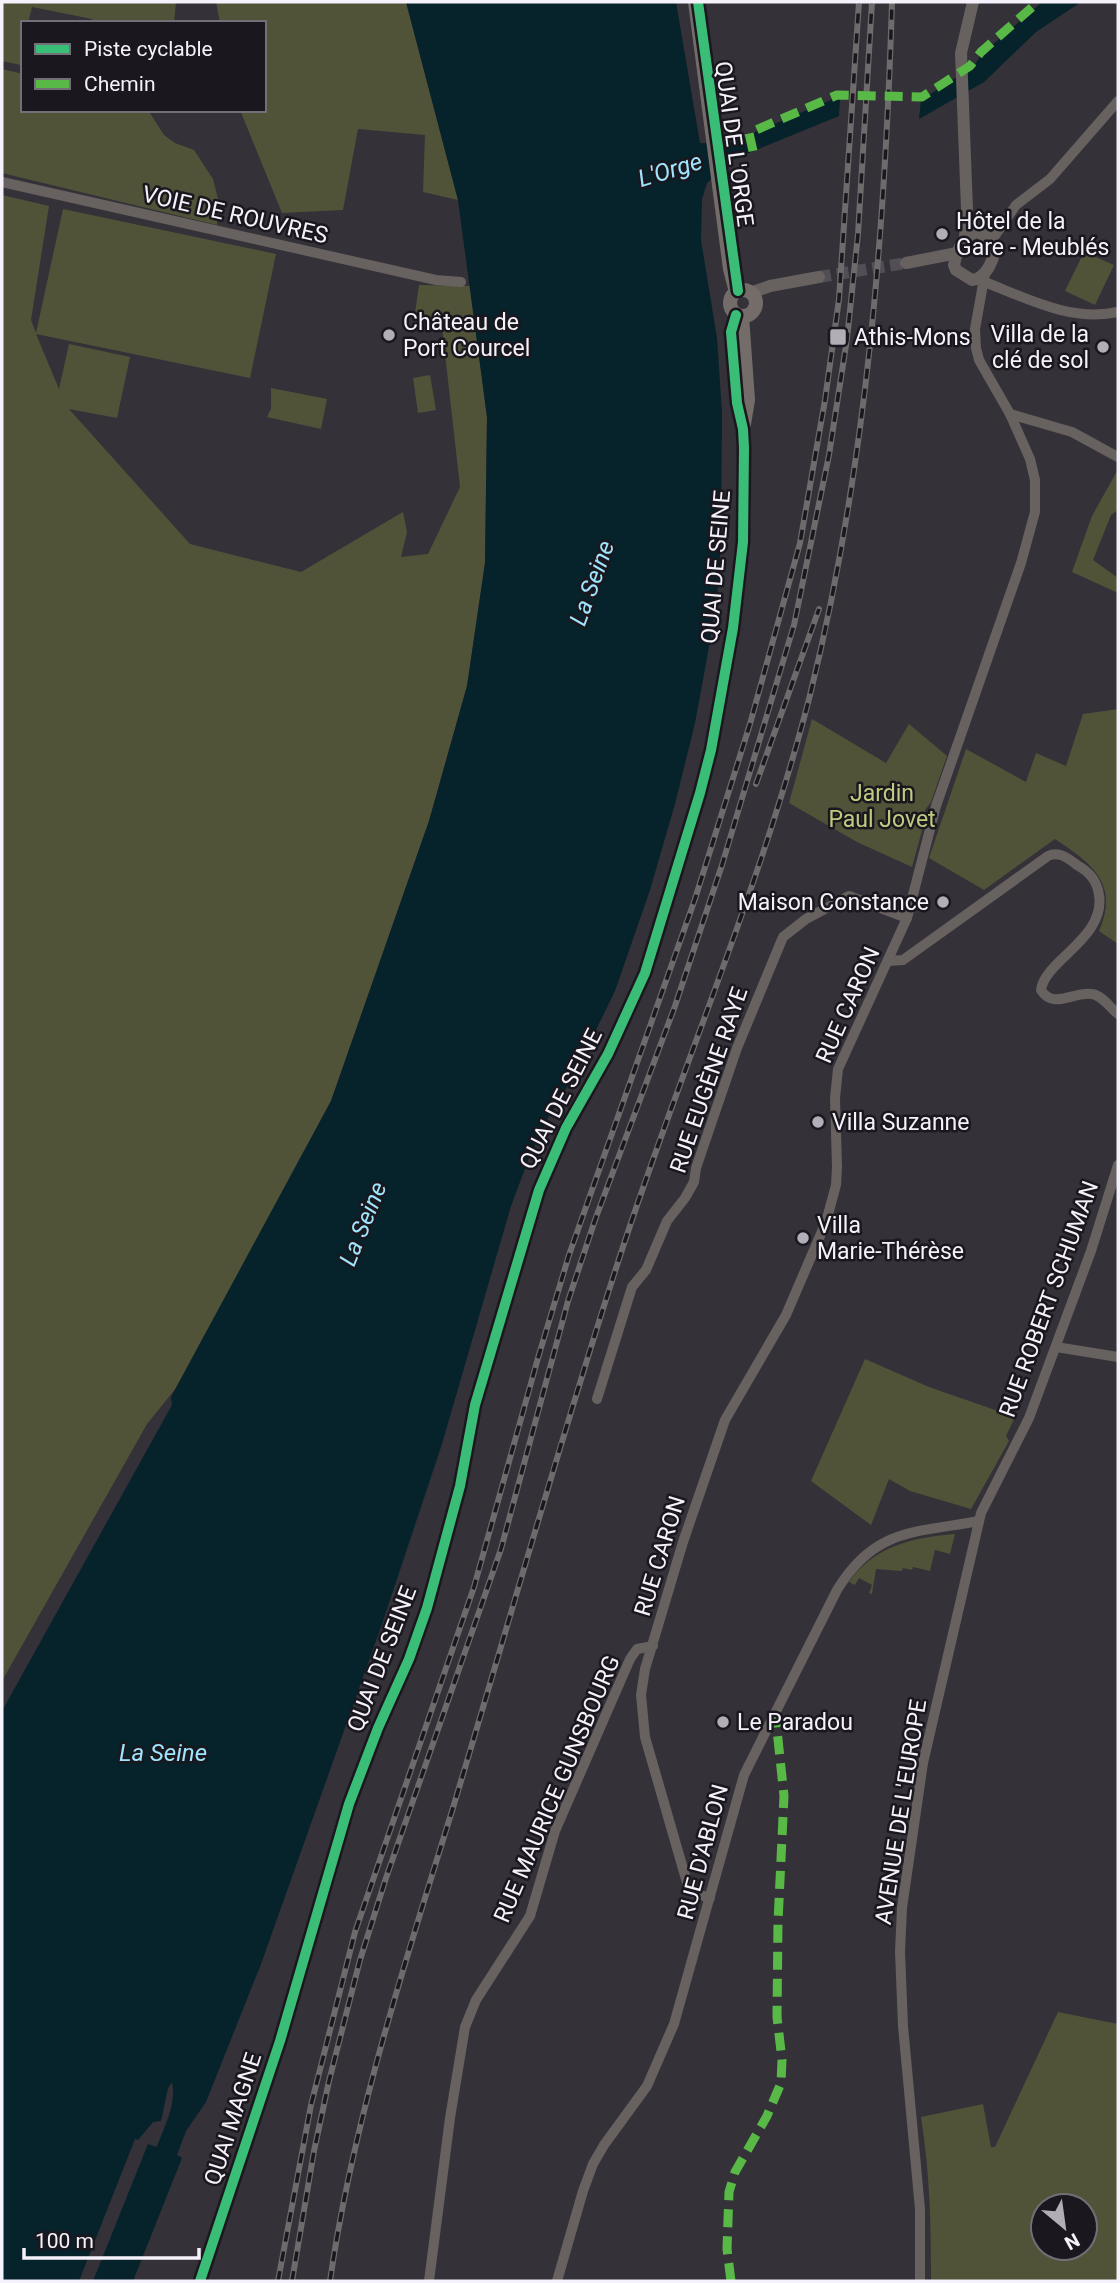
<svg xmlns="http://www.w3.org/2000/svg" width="1120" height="2283" font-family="Roboto,sans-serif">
<rect width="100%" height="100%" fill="#343138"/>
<g fill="#515339" fill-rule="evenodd">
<polygon points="2,2 176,2 174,23 93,23 92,19 32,7 28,23 23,23 21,65 2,61"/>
<polygon points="216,2 406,2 458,200 423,192 425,135 358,129 343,210 282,213 240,110 264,110 264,23 220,23"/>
<polygon points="2,69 23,74 23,110 148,110 164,135 175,143 194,150 213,179 218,199 217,225 2,173"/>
<polygon points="2,195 49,206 31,320 36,333 63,209 276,254 250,378 36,334 59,389 69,344 130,357 117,418 69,409 190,544 301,572 403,512 407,532 401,557 428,554 460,487 442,327 415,313 419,285 470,286 487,417 485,563 467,686 429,821 331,1101 176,1388 147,1424 2,1681"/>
<polygon points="1084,252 1114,265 1095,305 1065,291"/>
<polygon points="430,375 436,410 418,413 413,378"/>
<polygon points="271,388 327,399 321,429 267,417 271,409"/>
<polygon points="1118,472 1118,510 1111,515 1093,560 1118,578 1118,593 1072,572 1092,516 1116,473"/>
<path d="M 1118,709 L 1118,944 L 1099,931 C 1120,883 1091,863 1055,839 L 984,890 L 929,858 L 966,749 L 1026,782 L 1036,753 L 1066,766 L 1083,714 Z"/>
<polygon points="812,719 886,763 909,724 947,756 931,802 925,810 926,816 912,867 857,842 789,803"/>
<polygon points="865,1359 929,1387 1015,1417 1006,1436 1009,1441 971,1509 910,1491 889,1479 871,1525 811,1481"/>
<path d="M 955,1534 L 950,1554 L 935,1550 L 930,1571 L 913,1567 L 912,1570 L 903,1568 L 902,1571 L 876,1569 L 872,1594 L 869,1593 L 872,1585 L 859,1578 L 855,1585 L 849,1582 C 874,1546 914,1537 955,1534 Z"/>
<path d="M 1058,2012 L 1118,2024 L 1118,2281 L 931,2281 C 931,2223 930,2175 921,2117 L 983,2104 L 991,2147 L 995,2147 ZM 1043,2206 L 1085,2206 L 1085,2248 L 1043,2248 Z"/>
</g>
<g fill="#06222a">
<path d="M 406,2 L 676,2 L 700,143 L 727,144 L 833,99 L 840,98 L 839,116 L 734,159 L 707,183 L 702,199 L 701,240 L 717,338 L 722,413 L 721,541 L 717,599 L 707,658 L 695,723 L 675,804 L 650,890 L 615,991 L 572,1079 L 548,1118 L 529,1158 L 511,1206 L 442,1444 L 383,1621 L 261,1964 L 206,2102 L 186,2131 L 177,2155 L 182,2158 L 133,2281 L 93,2281 L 148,2144 L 156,2147 L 157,2146 C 164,2128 177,2103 172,2082 L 168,2088 L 161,2121 L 153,2122 L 138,2140 L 135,2139 L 79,2281 L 2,2281 L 2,1711 L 172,1405 L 171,1397 L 331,1101 L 429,821 L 467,686 L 485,563 L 487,417 L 458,200 Z"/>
<polygon points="1042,2 1081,2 1036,32 984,82 919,119 921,100 973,67 982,54"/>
</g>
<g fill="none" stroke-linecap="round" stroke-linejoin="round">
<polyline stroke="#514e55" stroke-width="12" stroke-dasharray="12 6" stroke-linecap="butt" points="819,277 906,263"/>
<g stroke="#67615f" stroke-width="10">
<polyline points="2,182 436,280 461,282"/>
<polyline points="992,240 1016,205 1050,179 1118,101"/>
<path d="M 985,282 C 1028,299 1071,322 1118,312"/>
<polyline points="1010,414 1072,432 1118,457"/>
<path d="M 888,961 L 903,960 L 1048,856 C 1059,851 1068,858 1077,865 C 1089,872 1097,880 1099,895 C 1106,938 1044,961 1041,990 C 1053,1010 1074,991 1092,994 C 1102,995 1111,1009 1118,1014"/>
<polyline points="1056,1347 1118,1357"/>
<polyline points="597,1399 632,1287 646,1270 667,1221 685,1198 694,1182 696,1168 737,1048 783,937 806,919 849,896 907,918"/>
<polyline points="710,1898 694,1893 688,1886 645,1737 641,1695 645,1669 683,1542 725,1420 786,1315 826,1222 836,1185 837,1167 835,1098 838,1069 907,918 936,806 1021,563 1035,512 1035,480 1030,459 1010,414 979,360 976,348 975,329 985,273"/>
<polyline points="429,2281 450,2118 465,2027 476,2000 530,1916 555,1831 630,1659 637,1649 653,1646"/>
<path d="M 557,2281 L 583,2191 L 593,2164 L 604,2145 L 647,2086 L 674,2024 L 744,1775 L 837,1590 C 875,1528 914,1533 979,1521"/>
<polyline points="920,2281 920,2209 903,2026 900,1952 902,1908 923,1763 981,1513 1029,1418 1091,1251 1118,1165"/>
</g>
<g stroke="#67615f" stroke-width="12">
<path d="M 978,232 L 992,240 L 996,249 C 992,261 987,278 972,280 L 956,270 L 954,265 C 957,250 963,234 978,232 Z"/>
<polyline points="965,238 967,209 961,53 973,2"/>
<polyline points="906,263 957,253"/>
<polyline points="750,293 770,286 819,277"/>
</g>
<g stroke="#736c69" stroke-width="14">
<polyline points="695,2 730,269 736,292"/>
<circle cx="743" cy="303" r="13"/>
<polyline points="742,316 748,400 744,424"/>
<polyline points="200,2281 280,2041 349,1804 378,1728 409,1659 427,1608 460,1486 475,1405 539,1190 566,1128 608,1054 645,973 700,793 711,750 733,628 743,542 744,448 743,429 737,403 731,332 736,315"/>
</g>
<defs>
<g id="rail">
<polyline points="756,784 819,609"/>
<polyline points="278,2281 311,2105 355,1932 474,1587 538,1358 569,1255 695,899 750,724 800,543 825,400 839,299 859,2"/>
<polyline points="292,2281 314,2151 329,2081 360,1960 386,1878 501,1549 568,1301 595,1220 675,1006 722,865 794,625 829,455 847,339 858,234 872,2"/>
<path d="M 330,2281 C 353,2121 404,1966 452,1811 C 508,1626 560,1440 620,1256 C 681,1068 761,887 810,695 C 866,469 885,234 892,2"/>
</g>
</defs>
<use href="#rail" stroke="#6f6a6b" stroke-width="6"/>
<use href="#rail" stroke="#1a171e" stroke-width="3.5" stroke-dasharray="10" stroke-linecap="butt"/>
<g stroke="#58b947" stroke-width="9" stroke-dasharray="18 9" stroke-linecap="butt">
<polyline points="753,151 749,133 837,95 922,97 970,66 981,52 1038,2"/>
<polyline points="731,2281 727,2249 729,2192 735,2172 767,2116 781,2083 782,2060 777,2017 778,1922 784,1796 775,1711"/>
</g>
<defs>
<g id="cycleway">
<polyline points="698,2 738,291"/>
<polyline points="200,2281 280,2041 349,1804 378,1728 409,1659 427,1608 460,1486 475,1405 539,1190 566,1128 608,1054 645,973 700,793 711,750 733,628 743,542 744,448 743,429 737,403 731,332 736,315"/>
</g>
</defs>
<use href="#cycleway" stroke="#1a171e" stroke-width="15"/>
<use href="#cycleway" stroke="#3abd76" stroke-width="10"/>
</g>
<g fill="#b1aeb7" stroke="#1a171e" stroke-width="2.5">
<circle cx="942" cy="234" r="7"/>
<circle cx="389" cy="335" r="7"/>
<rect x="829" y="328" width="18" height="18" rx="3.5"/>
<circle cx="1103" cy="347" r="7"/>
<circle cx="943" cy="902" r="7"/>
<circle cx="818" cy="1122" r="7"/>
<circle cx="803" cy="1238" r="7"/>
<circle cx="723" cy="1722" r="7"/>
</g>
<g text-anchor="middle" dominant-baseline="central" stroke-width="5" stroke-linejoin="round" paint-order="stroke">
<g font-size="23" fill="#f5f2fb" stroke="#1a171e">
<text transform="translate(734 144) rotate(82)">QUAI DE L'ORGE</text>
<text transform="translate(235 215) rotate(13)">VOIE DE ROUVRES</text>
<text transform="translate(716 567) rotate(-85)">QUAI DE SEINE</text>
<text transform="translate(848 1005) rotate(-66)">RUE CARON</text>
<text transform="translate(709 1080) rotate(-71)">RUE EUGÈNE RAYE</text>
<text transform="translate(561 1099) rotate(-63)">QUAI DE SEINE</text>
<text transform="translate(1049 1299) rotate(-70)">RUE ROBERT SCHUMAN</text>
<text transform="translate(660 1556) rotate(-73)">RUE CARON</text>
<text transform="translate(382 1659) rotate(-69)">QUAI DE SEINE</text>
<text transform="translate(557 1789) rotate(-67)">RUE MAURICE GUNSBOURG</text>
<text transform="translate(901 1812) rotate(-81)">AVENUE DE L'EUROPE</text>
<text transform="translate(703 1852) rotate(-75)">RUE D'ABLON</text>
<text transform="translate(233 2119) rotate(-72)">QUAI MAGNE</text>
</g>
<g font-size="23" fill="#f5f2fb" stroke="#1a171e" text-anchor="start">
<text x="956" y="221">Hôtel de la<tspan x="956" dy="26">Gare - Meublés</tspan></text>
<text x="403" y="322">Château de<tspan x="403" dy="26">Port Courcel</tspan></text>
<text x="1089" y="334" text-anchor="end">Villa de la<tspan x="1089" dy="26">clé de sol</tspan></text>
<text x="854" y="337">Athis-Mons</text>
<text x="929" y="902" text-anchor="end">Maison Constance</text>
<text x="832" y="1122">Villa Suzanne</text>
<text x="817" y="1225">Villa<tspan x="817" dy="26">Marie-Thérèse</tspan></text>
<text x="737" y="1722">Le Paradou</text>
</g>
<g font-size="23" fill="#c2ca7f" stroke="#1a171e">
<text x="882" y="793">Jardin<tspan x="882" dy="26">Paul Jovet</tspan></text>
</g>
<g font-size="24" font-style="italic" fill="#9ee5fd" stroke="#1a171e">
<text transform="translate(670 170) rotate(-17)">L'Orge</text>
<text transform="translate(592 583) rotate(-70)">La Seine</text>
<text transform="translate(363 1224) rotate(-68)">La Seine</text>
<text x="163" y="1753">La Seine</text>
</g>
</g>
<rect width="1120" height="2283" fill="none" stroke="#f5f2fb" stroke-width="7"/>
<rect x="21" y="21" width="245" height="91" fill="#1a171e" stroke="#726f76" stroke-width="2"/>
<rect x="35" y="44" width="35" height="10" fill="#3abd76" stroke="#726f76" stroke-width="2"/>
<text x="84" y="56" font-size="21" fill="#f5f2fb">Piste cyclable</text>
<rect x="35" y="79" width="35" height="10" fill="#58b947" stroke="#726f76" stroke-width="2"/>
<text x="84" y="91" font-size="21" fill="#f5f2fb">Chemin</text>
<g transform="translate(1064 2227) rotate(151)"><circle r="33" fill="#1a171e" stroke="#726f76" stroke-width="2"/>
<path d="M0-5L12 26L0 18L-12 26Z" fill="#b1aeb7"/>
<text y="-10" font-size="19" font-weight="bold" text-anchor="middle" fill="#f5f2fb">N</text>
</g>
<path d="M24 2248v10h175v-10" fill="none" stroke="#f5f2fb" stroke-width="3.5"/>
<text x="35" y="2248" font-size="21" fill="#f5f2fb" stroke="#1a171e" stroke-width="5" paint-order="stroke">100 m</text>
</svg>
